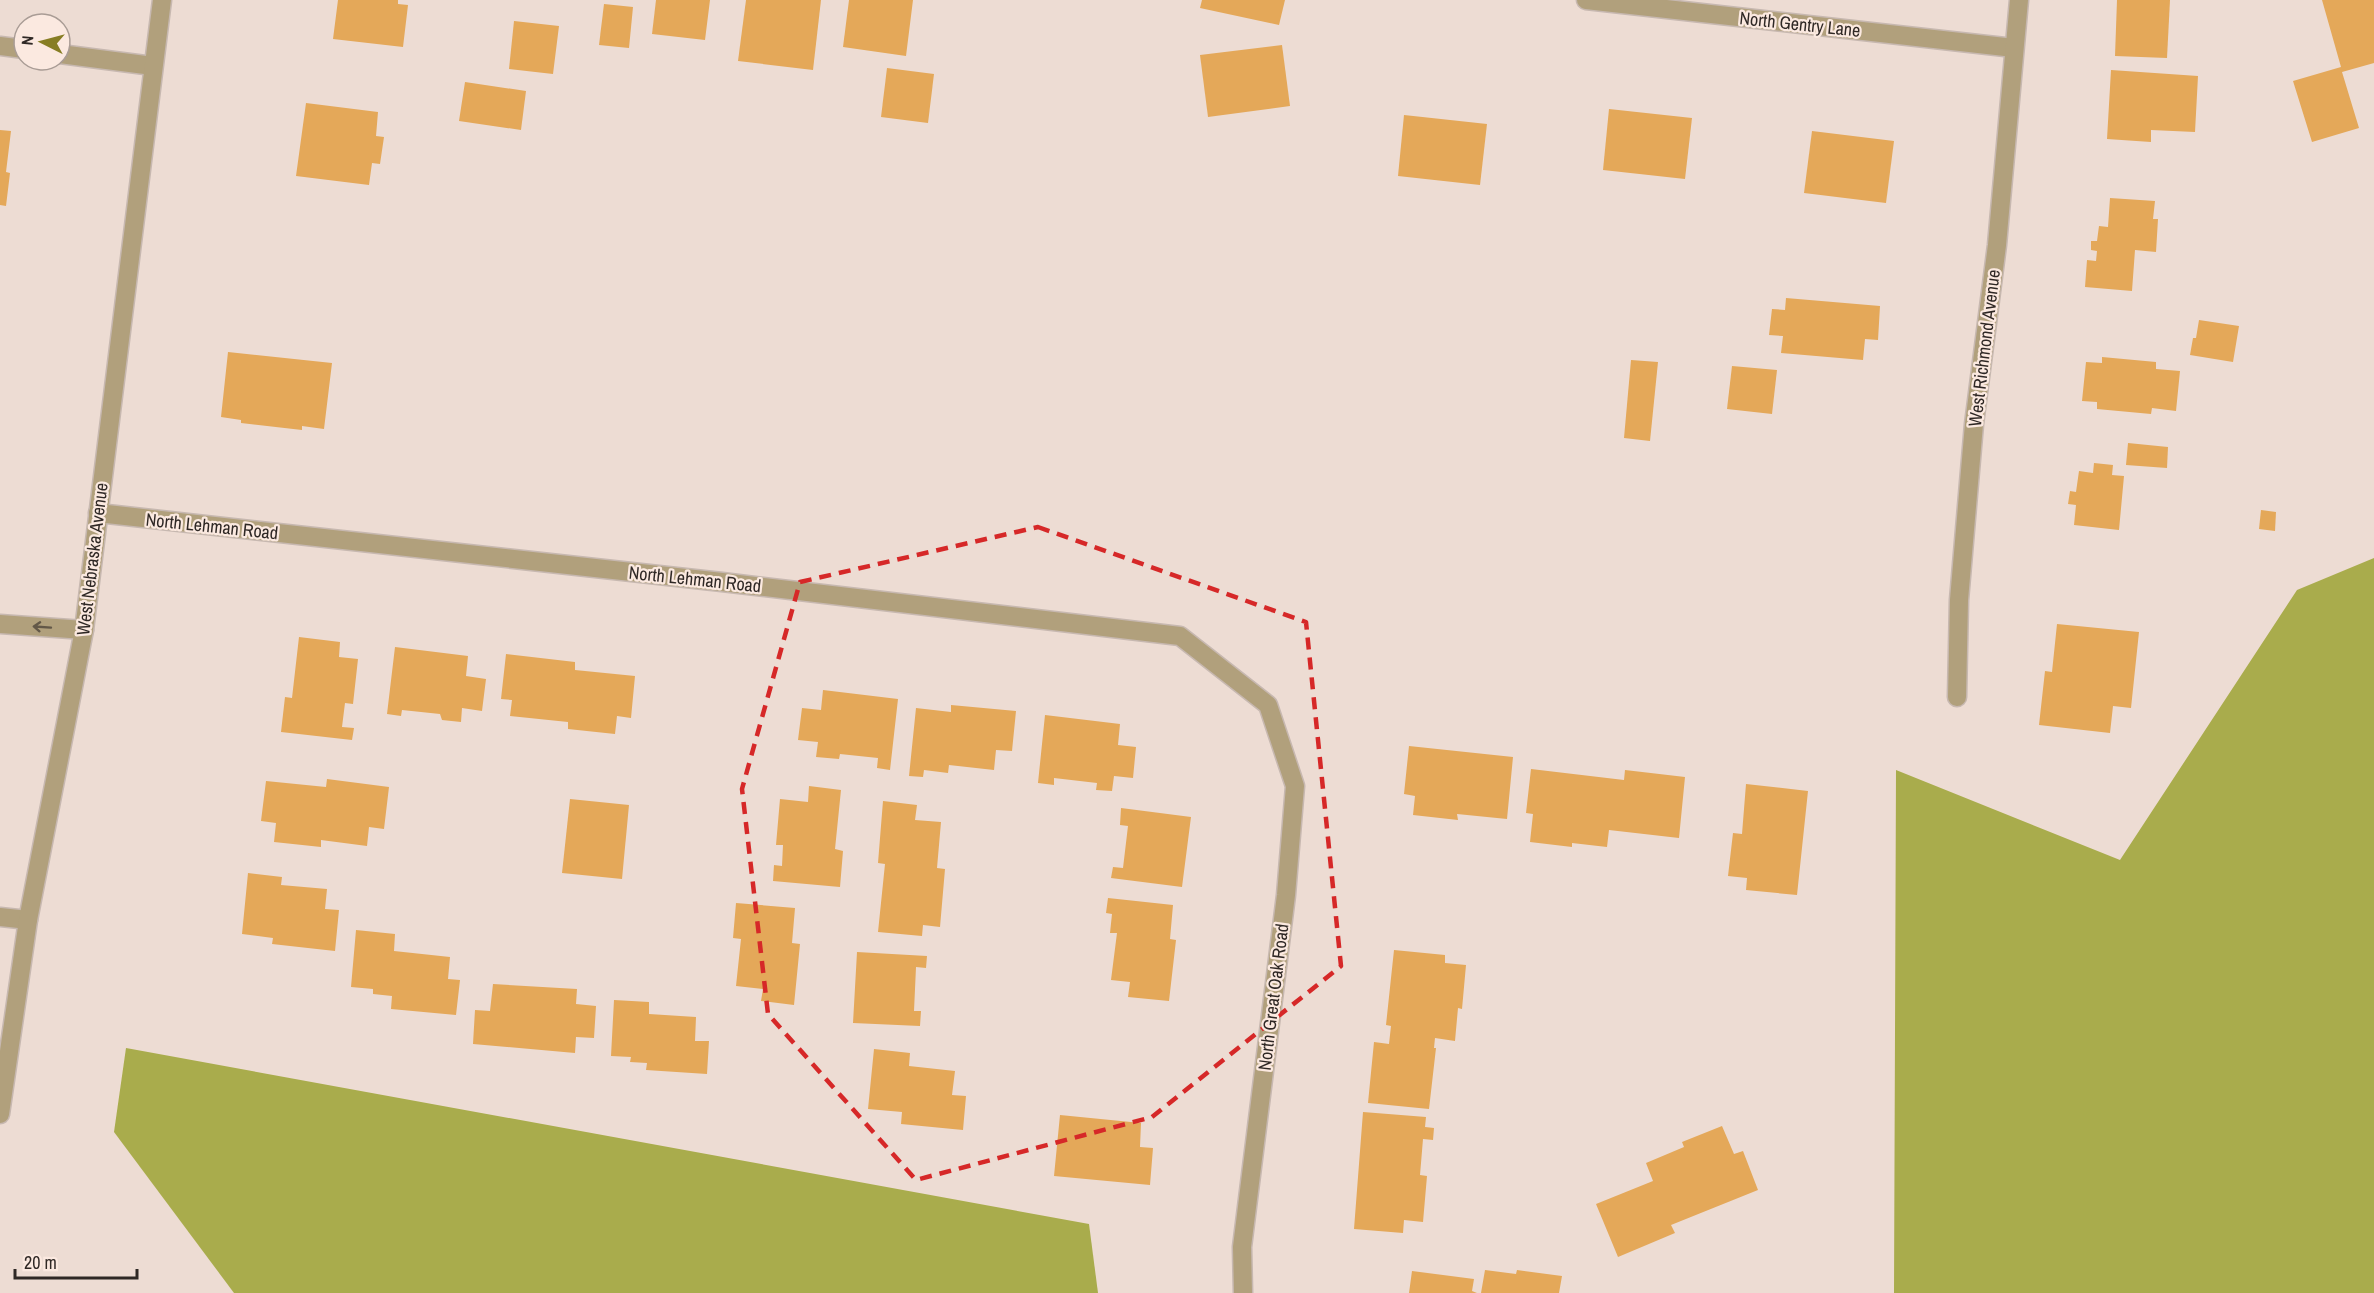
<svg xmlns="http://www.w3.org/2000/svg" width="2374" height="1293" font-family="'Archivo Narrow',sans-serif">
<rect width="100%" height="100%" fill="#eddcd3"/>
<g fill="#a9ac4c">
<polygon points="2374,558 2374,1293 1894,1293 1896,770 2120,860 2297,590"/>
<polygon points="126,1048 1089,1224 1098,1293 234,1293 114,1132"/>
</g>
<g fill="#e4a859">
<polygon points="338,0 398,0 398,4 408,5 403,47 333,39"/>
<polygon points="656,0 710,0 705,40 652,34"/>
<polygon points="746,0 821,0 813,70 738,61"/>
<polygon points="849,0 913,0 906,56 843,47"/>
<polygon points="1202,0 1285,0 1279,25 1200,8"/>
<polygon points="2117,0 2170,0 2167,58 2115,56"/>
<polygon points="2322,0 2374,0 2374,63 2342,72 2359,128 2312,142 2293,81 2341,67"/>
<polygon points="604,4 633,7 629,48 599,45"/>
<polygon points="514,21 559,26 553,74 509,69"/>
<polygon points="1282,45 1290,106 1208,117 1200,55"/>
<polygon points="887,68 934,74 928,123 881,117"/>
<polygon points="2111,70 2198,76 2195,132 2151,130 2151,142 2107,139"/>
<polygon points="465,82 526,91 521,130 459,121"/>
<polygon points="306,103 378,112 376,136 384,137 380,164 372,163 369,185 296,176"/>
<polygon points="1609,109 1692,118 1685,179 1603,170"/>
<polygon points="1404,115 1487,124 1480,185 1398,176"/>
<polygon points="0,130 11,131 6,172 10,173 6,206 0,205"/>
<polygon points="1812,131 1894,141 1886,203 1804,193"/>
<polygon points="2110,198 2155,201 2153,219 2158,219 2156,252 2135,250 2132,291 2085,287 2087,260 2096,261 2097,251 2091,250 2091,241 2097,241 2099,226 2108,227"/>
<polygon points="1786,298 1880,306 1878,340 1865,339 1863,360 1781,353 1783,336 1769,335 1772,309 1785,310"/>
<polygon points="2199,320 2239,326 2233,362 2190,355 2193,338 2196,338"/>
<polygon points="228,352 332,363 324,429 302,426 302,430 241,423 241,420 221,417"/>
<polygon points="2102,357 2156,362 2156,369 2180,371 2176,411 2152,408 2151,414 2097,409 2097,402 2082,401 2086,362 2102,363"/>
<polygon points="1631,360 1658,362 1650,441 1624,438"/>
<polygon points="1732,366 1777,370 1772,414 1727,409"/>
<polygon points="2128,443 2168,447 2167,468 2126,465"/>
<polygon points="2094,463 2113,465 2112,475 2124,476 2119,530 2074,525 2076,505 2068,504 2070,491 2076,492 2079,471 2093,473"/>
<polygon points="2261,510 2276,512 2275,531 2259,529"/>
<polygon points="2057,624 2139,632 2131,708 2113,706 2110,733 2039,725 2045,671 2052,672"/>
<polygon points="299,637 340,642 339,657 358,659 353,704 345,703 342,727 354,728 352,740 281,732 285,697 292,698"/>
<polygon points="395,647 468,656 466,676 486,679 482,711 462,708 461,722 442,720 440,714 402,710 401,716 387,714"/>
<polygon points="506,654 575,662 575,670 635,676 631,718 617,716 615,734 568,729 568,722 510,716 512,700 501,699"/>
<polygon points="823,690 898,699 890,770 877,768 878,758 840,754 839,759 816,757 818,742 798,740 802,708 821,710"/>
<polygon points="951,705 1016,711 1012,751 996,750 994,770 949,765 948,773 924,770 923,777 909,776 916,708 951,712"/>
<polygon points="1045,715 1120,724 1118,745 1136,747 1133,778 1114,776 1112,791 1096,790 1097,783 1054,778 1054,785 1038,783"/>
<polygon points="1409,746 1513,757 1507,819 1457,814 1458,820 1413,815 1415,796 1404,794"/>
<polygon points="1531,769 1624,780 1625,770 1685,777 1679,838 1609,830 1607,847 1572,843 1572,847 1530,842 1533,814 1526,813"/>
<polygon points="327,779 389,787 384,829 369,827 367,846 321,840 321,847 274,842 276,823 261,821 266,781 326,787"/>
<polygon points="1746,784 1808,791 1797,895 1746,890 1747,878 1728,876 1733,833 1742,834"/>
<polygon points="809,786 841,790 835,849 843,851 840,887 773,881 774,865 782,866 783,845 776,845 780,799 808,802"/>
<polygon points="570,799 629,805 622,879 562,873"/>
<polygon points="883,801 917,805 915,820 941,822 937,868 945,869 940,927 923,925 922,936 878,932 885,864 878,863"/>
<polygon points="1121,808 1191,817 1182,887 1111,878 1113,867 1123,868 1128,826 1120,825"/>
<polygon points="248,873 282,877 281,885 327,889 325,909 339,910 335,951 272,944 273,938 242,934"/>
<polygon points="1108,898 1173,905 1170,939 1176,940 1169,1001 1128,997 1130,982 1111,980 1117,933 1110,933 1112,914 1106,913"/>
<polygon points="736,903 795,908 792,943 800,944 794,1005 761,1001 763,989 736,986 741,939 733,938"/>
<polygon points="356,930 395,934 394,951 450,957 448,979 460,980 456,1015 391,1009 392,996 373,994 373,989 351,987"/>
<polygon points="1394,950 1445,955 1445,963 1466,965 1462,1009 1458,1008 1455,1041 1435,1038 1434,1048 1436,1048 1429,1109 1368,1103 1374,1042 1389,1044 1391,1026 1386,1025"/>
<polygon points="857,952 927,956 926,968 916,967 914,1011 921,1011 920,1026 853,1023"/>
<polygon points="493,984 577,989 576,1004 596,1006 594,1038 576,1037 575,1053 473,1044 475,1010 490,1011"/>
<polygon points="614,1000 649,1002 649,1014 696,1017 695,1041 709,1041 707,1074 646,1070 647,1063 630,1062 631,1057 611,1056"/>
<polygon points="874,1049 910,1053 909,1066 955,1071 952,1095 966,1096 963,1130 901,1124 902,1112 868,1109"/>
<polygon points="1363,1112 1426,1117 1425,1127 1434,1128 1433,1140 1423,1139 1420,1175 1427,1176 1423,1222 1404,1220 1403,1233 1354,1229"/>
<polygon points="1060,1115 1141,1123 1140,1147 1153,1148 1150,1185 1054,1176"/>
<polygon points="1722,1126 1734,1154 1743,1151 1758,1190 1671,1225 1675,1233 1618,1257 1596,1204 1653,1181 1646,1163 1684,1147 1682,1142"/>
<polygon points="1485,1270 1516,1274 1517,1270 1562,1276 1559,1293 1481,1293"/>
<polygon points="1412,1271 1474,1279 1472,1291 1477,1293 1409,1293"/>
</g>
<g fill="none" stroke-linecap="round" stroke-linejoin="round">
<defs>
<g id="lane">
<polyline points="0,624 84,630"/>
<polyline points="0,917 28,920"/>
</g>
<g id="street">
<polyline points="1586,0 2014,48"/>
<polyline points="0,46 24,49"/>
<polyline points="60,54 153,66"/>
<polyline points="98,513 722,582 1180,636 1268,705 1295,786 1286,895 1242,1247 1243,1293"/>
<polyline points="1957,697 1959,600 1974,424 1997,245 2019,0"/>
<polyline points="0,1114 28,920 84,630 162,0"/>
</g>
</defs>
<use href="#lane" stroke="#c7b8b0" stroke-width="21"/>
<use href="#street" stroke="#c7b8b0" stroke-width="21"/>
<use href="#lane" stroke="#b1a07c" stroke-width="18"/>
<use href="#street" stroke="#b1a07c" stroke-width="18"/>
</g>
<defs><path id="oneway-shaft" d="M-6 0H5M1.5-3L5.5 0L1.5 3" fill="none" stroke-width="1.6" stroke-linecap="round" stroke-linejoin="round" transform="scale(1.5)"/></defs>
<use stroke="#635848" href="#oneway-shaft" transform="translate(42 627) rotate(-176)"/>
<path fill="none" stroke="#d62828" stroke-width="4.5" stroke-dasharray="12 8" stroke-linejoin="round" d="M 1038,527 L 1306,622 L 1341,966 L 1152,1117 L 916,1180 L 768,1014 L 742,789 L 800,582 Z"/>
<g text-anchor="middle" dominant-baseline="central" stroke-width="4.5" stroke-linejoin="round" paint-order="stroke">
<g font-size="18" fill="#2f2825" stroke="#fbe9e0">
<text transform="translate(1800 24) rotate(6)">North Gentry Lane</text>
<text transform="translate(1984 348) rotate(-83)">West Richmond Avenue</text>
<text transform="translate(212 526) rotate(6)">North Lehman Road</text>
<text transform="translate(92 559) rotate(-83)">West Nebraska Avenue</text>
<text transform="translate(695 579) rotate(6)">North Lehman Road</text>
<text transform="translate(1273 997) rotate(-83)">North Great Oak Road</text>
</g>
</g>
<g transform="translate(42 42) rotate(276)"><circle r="28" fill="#fbe9e0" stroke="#a99c95" stroke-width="1.5"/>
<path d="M0-4.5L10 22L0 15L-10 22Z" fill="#877d23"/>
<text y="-9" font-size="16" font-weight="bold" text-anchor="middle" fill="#2f2825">N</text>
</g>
<path d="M15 1269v9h122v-9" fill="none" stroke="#2f2825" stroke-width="3"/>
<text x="24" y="1269" font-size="18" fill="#2f2825" stroke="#fbe9e0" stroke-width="4.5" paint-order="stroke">20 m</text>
</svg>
